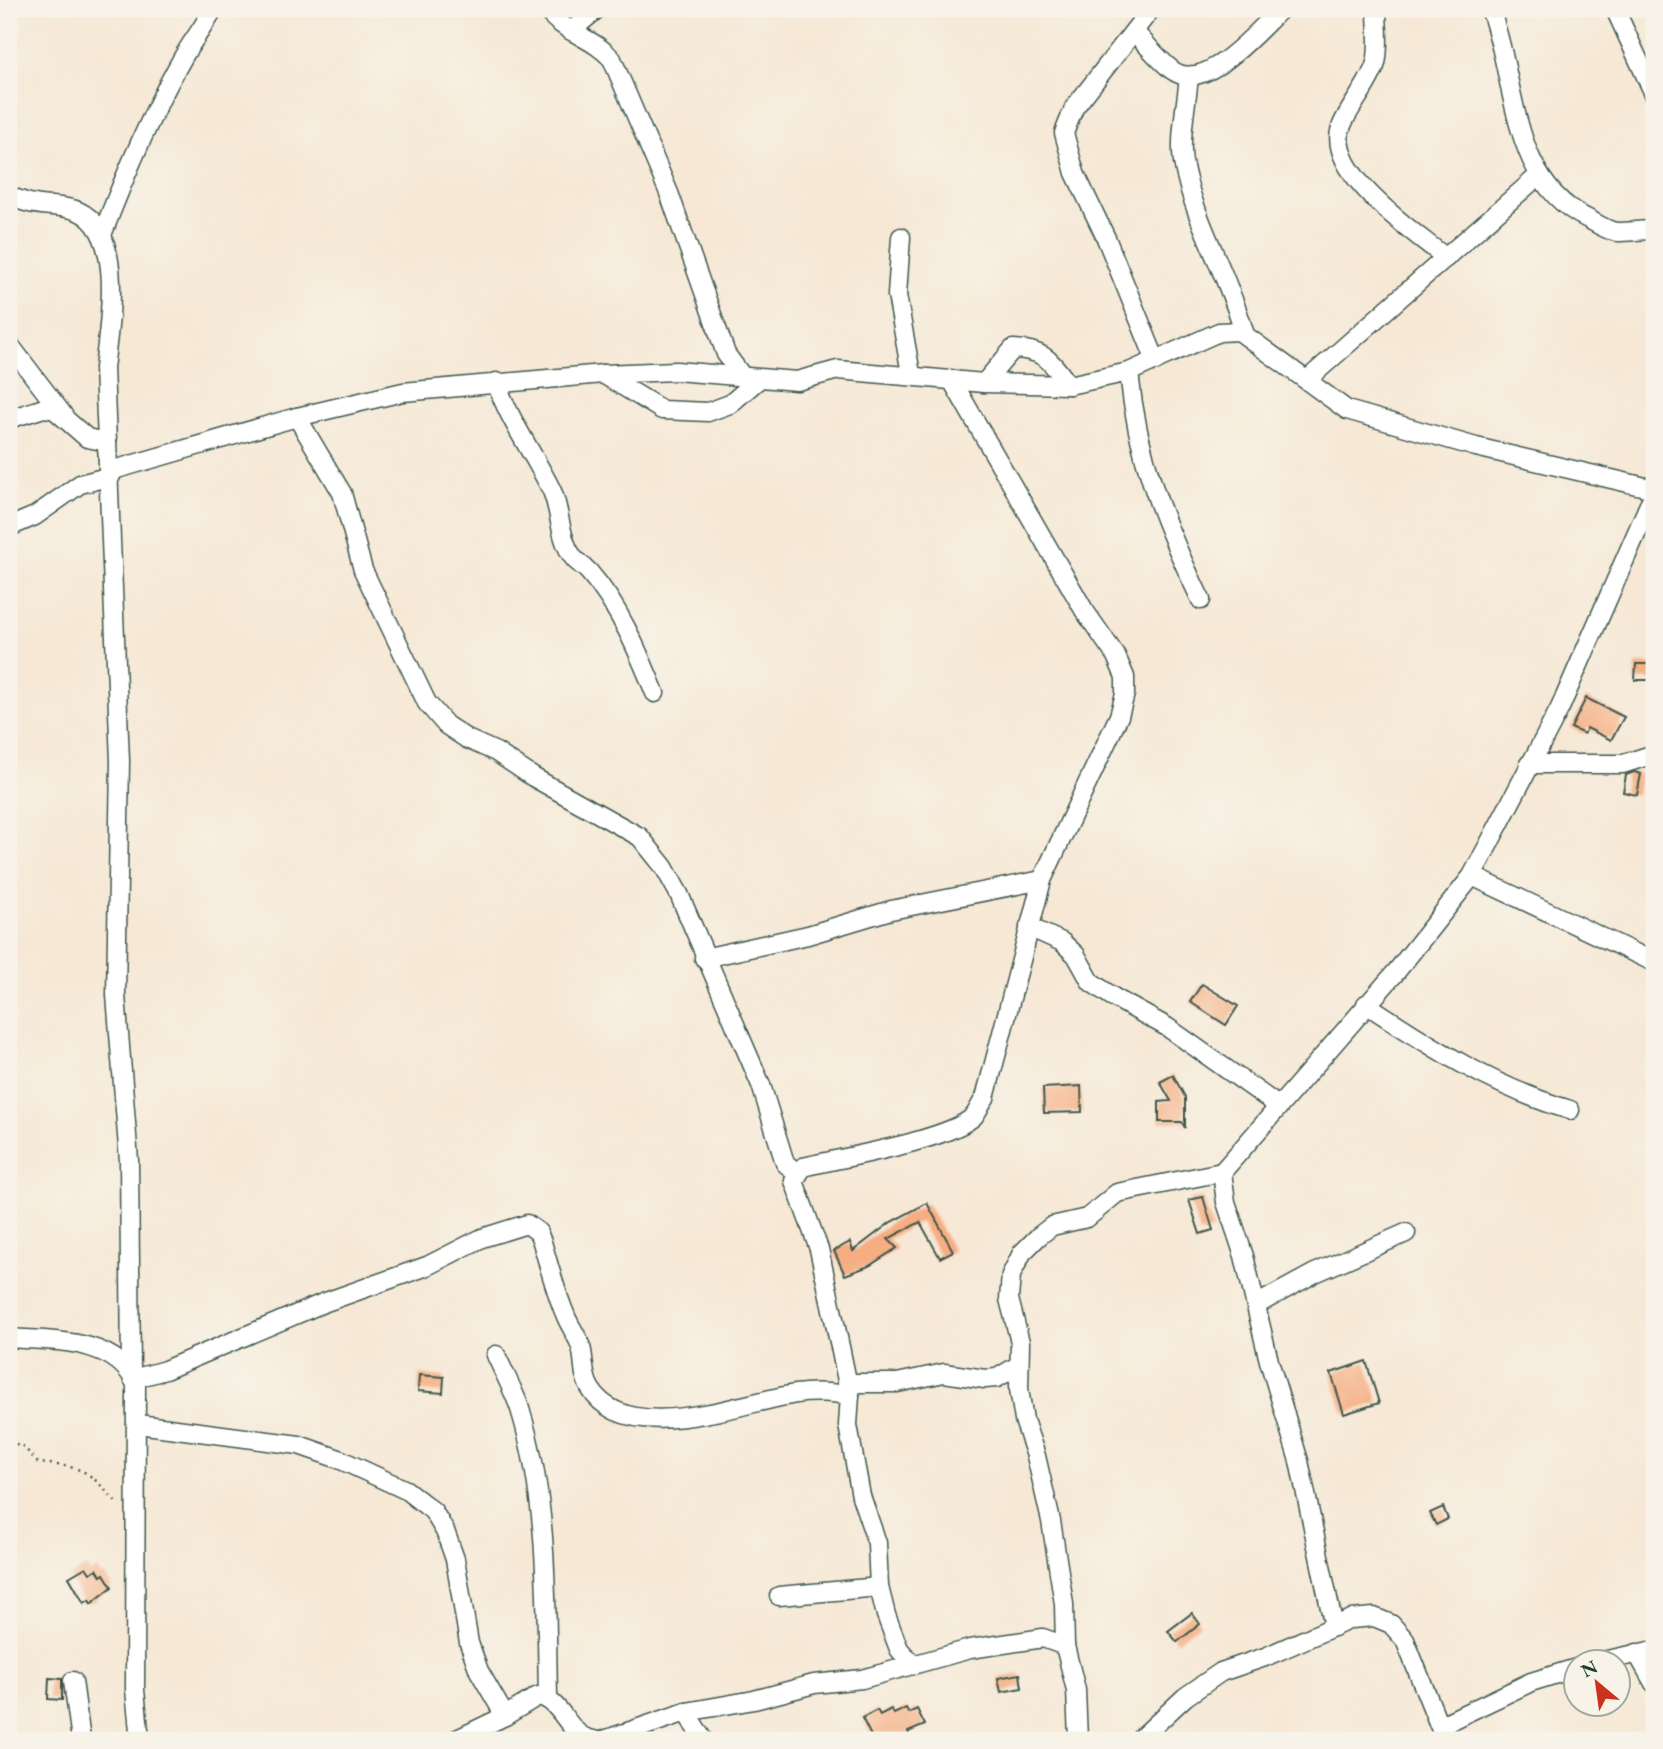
<svg xmlns="http://www.w3.org/2000/svg" width="1663" height="1749" font-family="'EB Garamond',serif">
<rect width="100%" height="100%" fill="#f7f3e8"/>
<filter id="ink" filterUnits="userSpaceOnUse"><feTurbulence type="fractalNoise" baseFrequency=".0143" numOctaves="2"/><feDisplacementMap in="SourceGraphic" scale="14" xChannelSelector="R" yChannelSelector="G"/><feConvolveMatrix kernelMatrix="1 2 1 2 8 2 1 2 1" color-interpolation-filters="sRGB"/></filter>
<filter id="wash" filterUnits="userSpaceOnUse"><feTurbulence type="fractalNoise" baseFrequency=".00686" numOctaves="4" result="noise"/><feDisplacementMap in="SourceGraphic" scale="28" xChannelSelector="R" yChannelSelector="G"/><feGaussianBlur stdDeviation="1.57" result="paint"/><feColorMatrix in="noise" values="0 0 0 0 0 0 0 0 0 0 0 0 0 0 0 0 0 1.4 0 .05"/><feComposite in="paint" operator="in"/></filter>
<g filter="url(#wash)">
<rect width="100%" height="100%" fill="#f6e8d5"/>
<g id="blocks">
<g fill="#f5ad81">
<polygon points="1636,664 1654,664 1654,680 1635,680"/>
<polygon points="1586,698 1624,717 1611,740 1587,728 1584,734 1571,728"/>
<polygon points="1634,772 1641,774 1637,795 1623,792 1626,775"/>
<polygon points="1202,984 1238,1006 1226,1025 1190,1002"/>
<polygon points="1173,1075 1185,1097 1185,1128 1182,1122 1159,1122 1159,1102 1171,1101 1160,1082"/>
<polygon points="1081,1086 1082,1112 1044,1113 1043,1088"/>
<polygon points="1203,1197 1213,1230 1200,1234 1189,1200"/>
<polygon points="927,1203 953,1251 940,1258 920,1222 888,1239 897,1248 869,1266 845,1275 834,1251 850,1242 853,1251 891,1222"/>
<polygon points="1366,1361 1379,1403 1344,1414 1331,1373"/>
<polygon points="419,1375 444,1377 443,1393 418,1391"/>
<polygon points="1443,1507 1448,1519 1436,1525 1430,1513"/>
<polygon points="86,1567 90,1573 97,1569 101,1576 104,1574 112,1587 91,1604 89,1600 84,1603 69,1577"/>
<polygon points="1192,1613 1200,1624 1177,1642 1168,1631"/>
<polygon points="1020,1674 1022,1688 1001,1692 998,1678"/>
<polygon points="49,1678 62,1679 62,1700 48,1699"/>
<polygon points="906,1708 909,1713 917,1709 925,1725 908,1732 912,1740 873,1740 862,1718 877,1710 880,1715 891,1709 894,1714"/>
</g>
</g>
</g>
<g filter="url(#ink)">
<use href="#blocks" fill-opacity="0" stroke="#3f574c" stroke-width="2"/>
<g fill="none" stroke-linecap="round" stroke-linejoin="round">
<defs>
<g id="minor">
<path d="M 546,9 C 563,33 593,37 612,59 L 669,193 L 726,354 L 742,376"/>
<polyline points="1151,9 1074,108 1064,133 1075,173 1106,238 1156,361"/>
<path d="M 1377,9 C 1377,25 1380,47 1376,63 C 1370,84 1351,104 1342,125 C 1322,171 1416,233 1446,258"/>
<path d="M 1490,9 C 1517,79 1509,182 1588,219 C 1596,223 1607,231 1617,232 C 1629,232 1642,230 1654,230"/>
<polyline points="1615,9 1654,94"/>
<polyline points="571,31 597,9"/>
<path d="M 1134,31 C 1146,44 1158,59 1172,70 C 1205,95 1258,30 1281,9"/>
<path d="M 1189,76 C 1187,101 1179,139 1183,162 C 1194,222 1229,276 1245,335"/>
<path d="M 9,196 C 17,199 26,203 35,204 C 49,207 64,205 78,211 C 126,232 109,326 104,368 L 120,761 L 116,995 L 129,1161 L 131,1371"/>
<path d="M 102,235 C 125,175 150,115 182,59 C 192,41 204,27 213,9"/>
<polyline points="901,237 897,295 911,374"/>
<polyline points="9,344 64,416"/>
<path d="M 1129,372 C 1137,458 1164,523 1201,600"/>
<polyline points="603,374 662,410 708,412 730,404 759,379"/>
<polyline points="1307,380 1538,176"/>
<path d="M 496,382 C 510,422 534,454 552,491 C 561,512 559,538 573,557 C 577,563 584,566 589,572 C 619,606 638,651 655,693"/>
<path d="M 984,383 L 1013,349 C 1046,350 1050,361 1069,385"/>
<polyline points="297,417 342,493 363,570 427,703 446,725 467,739 496,752 533,777 640,837 664,867 679,894 761,1085 785,1163 797,1173"/>
<polyline points="9,419 44,408 55,410 87,438 107,442"/>
<polyline points="110,471 297,417 403,392 603,374 676,371 797,381 838,370 984,383 1069,385 1129,372 1219,332 1239,331 1347,410 1476,447 1654,489"/>
<polyline points="9,527 35,516 80,484 111,476"/>
<polyline points="1529,764 1623,764 1654,754"/>
<polyline points="1472,876 1654,962"/>
<polyline points="1029,927 1062,942 1076,955 1091,982 1113,997 1167,1027 1277,1105"/>
<polyline points="704,958 808,935 891,910 1042,880"/>
<path d="M 1366,1004 C 1431,1047 1495,1088 1570,1110"/>
<polyline points="1256,1305 1315,1273 1406,1233"/>
<path d="M 9,1338 C 53,1341 116,1338 136,1384 L 135,1690 L 140,1740"/>
<path d="M 496,1355 C 504,1373 514,1391 520,1409 C 549,1503 546,1602 548,1698"/>
<path d="M 133,1379 L 165,1370 L 323,1303 L 427,1266 L 482,1238 L 527,1224 L 538,1232 L 542,1242 C 549,1266 555,1290 565,1314 C 569,1325 577,1335 581,1347 C 585,1361 582,1374 590,1388 C 626,1449 741,1402 796,1394 C 814,1391 832,1393 850,1395"/>
<polyline points="847,1383 897,1383 944,1373 985,1379 997,1378 1019,1365"/>
<polyline points="138,1424 299,1445 339,1459 406,1490 420,1501 433,1511 445,1531 455,1559 469,1643 479,1671 505,1716"/>
<polyline points="779,1596 879,1587"/>
<polyline points="1334,1627 1299,1461 1269,1361 1244,1256 1226,1202 1222,1172 1396,972 1472,876 1560,708 1654,493"/>
<polyline points="1065,1646 1064,1604 1051,1521 1036,1456 1024,1420 1019,1389 1020,1342 1009,1299 1011,1275 1022,1253 1039,1236 1052,1226 1087,1218 1117,1193 1222,1172"/>
<polyline points="1637,1653 1654,1683"/>
<polyline points="1598,1662 1654,1650"/>
<path d="M 913,1665 L 899,1649 L 886,1615 L 879,1587 L 877,1543 L 861,1496 L 848,1425 L 850,1395 L 839,1342 L 819,1249 L 794,1181 L 803,1167 C 840,1158 950,1140 974,1116 C 978,1111 981,1103 985,1098 L 1042,880 L 1119,716 L 1125,694 L 1125,677 L 1116,656 L 1084,610 L 951,379"/>
<polyline points="73,1681 81,1740"/>
<polyline points="686,1712 703,1740"/>
<polyline points="1441,1725 1531,1682 1576,1668"/>
<path d="M 455,1740 L 505,1716 L 538,1696 C 564,1701 567,1737 594,1740"/>
<polyline points="604,1740 686,1712 754,1700 814,1684 862,1679 970,1649 1043,1638 1065,1646 1076,1690 1078,1740"/>
<polyline points="1139,1740 1185,1697 1221,1672 1265,1657 1351,1619 1374,1617 1391,1624 1405,1640 1445,1740"/>
</g>
</defs>
<use href="#minor" stroke="#3f574c" stroke-width="21"/>
<path stroke="#3f574c" stroke-width="2.5" stroke-dasharray="2 5" stroke-linecap="butt" d="M 9,1442 L 23,1446 L 38,1463 C 84,1467 88,1469 118,1505"/>
<use href="#minor" stroke="#fff" stroke-width="18"/>
</g>
</g>
<rect width="1663" height="1749" fill="none" stroke="#f7f3e8" stroke-width="35"/>
<g transform="translate(1597 1683) rotate(331)"><circle r="33" fill="#f7f3e8" stroke="#a1aaa0" stroke-width="2"/>
<path d="M0-5L12 26L0 18L-12 26Z" fill="#c8321e"/>
<text y="-10" font-size="19" font-weight="bold" text-anchor="middle" fill="#1f3d34">N</text>
</g>
</svg>
